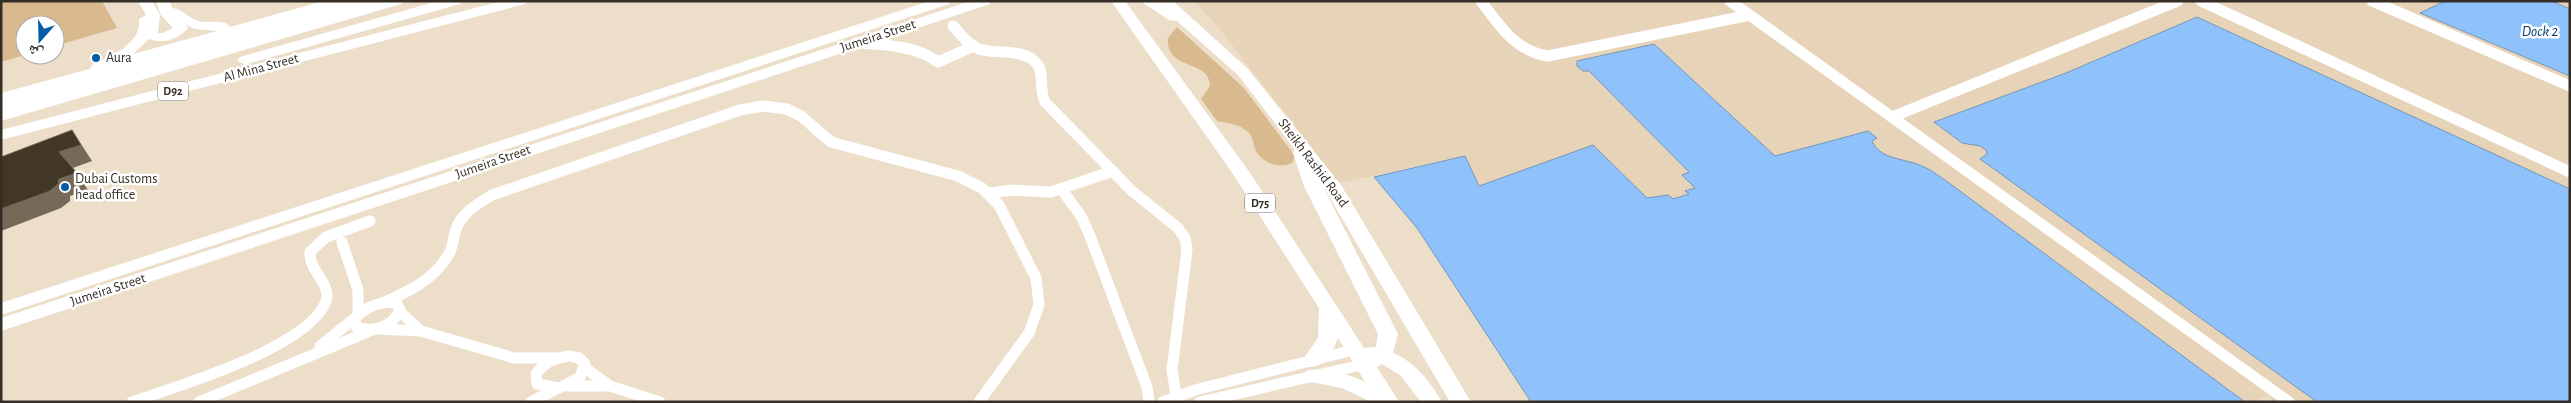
<svg xmlns="http://www.w3.org/2000/svg" width="2571" height="403" font-family="'Alegreya Sans','Noto Naskh Arabic',sans-serif">
<rect width="100%" height="100%" fill="#eddeca"/>
<polygon fill="#e6d3b8" points="1194,1 2570,1 2570,189 2197,17 2066,73 1934,122 1962,143 1980,146 1986,150 1987,154 1981,159 2317,402 2275,402 2268,396 2259,399 2259,402 2245,402 1924,166 1887,156 1874,145 1871,140 1877,138 1775,156 1654,44 1583,71 1589,71 1689,173 1682,175 1696,188 1685,191 1690,194 1682,198 1673,199 1667,195 1647,198 1593,145 1479,186 1465,156 1339,183 1218,27"/>
<g fill="#d8ba8e">
<polygon points="102,1 117,28 55,46 55,25 25,25 25,55 1,62 1,2"/>
<path d="M 1177,27 L 1244,88 L 1295,156 L 1292,163 C 1280,169 1261,163 1255,149 C 1253,143 1253,136 1247,131 C 1239,124 1227,123 1217,121 L 1201,99 L 1210,86 C 1210,59 1165,71 1168,38 Z"/>
</g>
<g fill="#8fc2fb" stroke="#7496bb">
<polygon points="2445,1 2551,1 2570,9 2570,76 2420,13"/>
<polygon points="2197,17 2570,189 2570,402 2317,402 1980,159 1987,154 1986,150 1980,146 1962,143 1934,122 2066,73"/>
<path d="M 1654,44 L 1775,156 L 1868,131 L 1877,138 L 1872,141 C 1881,161 1907,158 1924,167 C 1932,170 1938,176 1945,180 L 2245,402 L 1531,402 L 1417,228 L 1374,177 L 1465,156 L 1479,186 L 1593,145 L 1647,198 L 1668,195 L 1673,199 L 1689,194 L 1685,191 L 1695,188 L 1682,175 L 1689,172 L 1589,71 L 1583,71 L 1577,66 L 1577,61 Z"/>
</g>
<g fill="none" stroke-linecap="round" stroke-linejoin="round">
<g stroke="#fff" stroke-width="11">
<path d="M 1481,1 C 1500,26 1515,51 1548,56 L 1750,15"/>
<polyline points="1730,1 2289,402"/>
<polyline points="2201,1 2570,172"/>
<polyline points="2372,1 2570,86"/>
<path d="M 953,26 C 961,34 968,45 979,49 C 997,55 1025,47 1038,65 C 1044,73 1039,90 1045,102 L 1132,191 L 1178,228 L 1185,238 L 1187,250 L 1172,370 L 1177,402"/>
<path d="M 856,43 C 884,45 915,45 938,62 L 974,46"/>
<polyline points="1892,117 2178,1"/>
<polyline points="1062,190 1081,216 1090,236 1147,387 1149,402"/>
<polyline points="989,193 1013,190 1051,192 1113,171"/>
<polyline points="342,242 358,290 358,314"/>
<path d="M 388,302 L 397,304 L 400,310 C 392,327 373,333 356,327 L 355,318 C 364,308 375,304 388,302 Z"/>
<path d="M 382,303 C 408,292 434,280 449,254 C 453,247 453,239 455,232 C 460,214 477,204 492,195 L 740,110 L 763,106 L 787,109 L 801,116 L 831,142 L 958,176 L 982,188 L 999,205 L 1036,278 L 1039,305 L 1029,333 L 979,402"/>
<polyline points="400,312 421,331"/>
<polyline points="376,329 421,331 514,358 557,358"/>
<polyline points="320,346 355,318"/>
<path d="M 569,356 L 579,358 L 585,364 L 580,377 L 559,388 L 537,384 L 536,374 C 544,362 555,358 569,356 Z"/>
<polyline points="585,368 610,386 660,402"/>
<polyline points="567,386 606,386"/>
<path d="M 132,402 C 177,386 309,348 326,301 C 332,284 308,270 310,252 L 326,237 L 370,221"/>
<polyline points="199,402 375,329"/>
<polyline points="531,402 556,389"/>
<polyline points="1163,402 1195,390 1357,349"/>
<polyline points="1200,402 1366,364"/>
</g>
<g fill="#fff" fill-rule="evenodd">
<path d="M 138,1 L 152,1 L 160,15 L 158,33 L 163,33 L 173,28 L 160,14 L 156,1 L 170,1 L 172,8 C 183,9 188,18 198,21 C 208,24 224,18 230,27 L 324,1 L 346,1 L 345,4 L 121,66 C 114,68 98,73 92,71 L 90,68 L 92,65 C 111,56 142,44 139,19 L 146,15 ZM 186,25 L 195,29 L 217,31 L 133,54 L 149,39 C 163,44 178,40 188,28 Z"/>
<polygon points="930,1 950,1 949,4 1,315 1,303"/>
<polygon points="971,1 991,1 990,4 1,331 1,318"/>
</g>
<g fill="#fff" fill-rule="evenodd">
<polygon points="380,1 403,1 401,4 1,121 1,111"/>
<polygon points="438,1 462,1 460,4 250,63 245,65 237,60 240,57"/>
<polygon points="502,1 527,1 525,4 1,140 1,130"/>
<path d="M 1111,1 L 1125,1 L 1248,170 L 1364,348 L 1376,347 L 1378,334 L 1304,186 L 1293,153 L 1295,149 L 1238,75 L 1177,21 L 1169,20 L 1140,1 L 1173,1 L 1248,69 L 1341,185 L 1471,402 L 1450,402 L 1320,181 L 1398,334 L 1393,353 C 1415,362 1430,381 1442,402 L 1421,402 L 1400,375 L 1382,364 L 1377,367 L 1399,402 L 1371,402 L 1342,388 L 1306,381 L 1303,376 L 1306,371 C 1324,366 1349,374 1365,382 L 1338,338 C 1332,353 1322,371 1305,366 L 1302,361 L 1318,338 L 1319,308 L 1231,171 Z"/>
<polygon points="137,56 145,61 142,64 1,103 1,93"/>
</g>
<polygon fill="#fff" fill-rule="evenodd" points="344,1 373,1 370,5 1,112 1,100"/>
</g>
<g fill="#756958">
<polygon points="72,130 92,161 70,169 59,152"/>
<polygon points="77,173 88,190 70,196 70,201 61,208 1,231 1,209 59,179"/>
</g>
<polygon fill="#423727" stroke="#756958" points="72,130 81,145 59,152 77,173 59,179 58,184 50,191 1,209 1,157"/>
<g fill="#005da9" stroke="#fff" stroke-width="2">
<circle cx="96" cy="58" r="5"/>
<circle cx="65" cy="187" r="5"/>
</g>
<g text-anchor="middle" dominant-baseline="central" stroke-width="5" stroke-linejoin="round" paint-order="stroke">
<g fill="#fff" stroke="#716d68" stroke-width="1">
<rect x="158" y="81.5" width="30" height="19" rx="4"/>
<rect x="1245" y="193.5" width="30" height="19" rx="4"/>
</g>
<g font-size="12" font-weight="bold" fill="#342e27">
<text x="173" y="91">D92</text>
<text x="1260" y="203">D75</text>
</g>
<g font-size="14" fill="#342e27" stroke="#fff">
<text transform="translate(878 36) rotate(-18)">Jumeira Street</text>
<text transform="translate(261 68) rotate(-15)">Al Mina Street</text>
<text transform="translate(493 162) rotate(-19)">Jumeira Street</text>
<text transform="translate(1313 163) rotate(53)">Sheikh Rashid Road</text>
<text transform="translate(108 290) rotate(-18)">Jumeira Street</text>
</g>
<g font-size="14" fill="#342e27" stroke="#fff" text-anchor="start">
<text x="106" y="58">Aura</text>
<text x="75" y="179">Dubai Customs<tspan x="75" dy="16">head office</tspan></text>
</g>
<g font-size="15" font-style="italic" fill="#023b6e" stroke="#fff">
<text x="2540" y="31">Dock 2</text>
</g>
</g>
<rect width="2571" height="403" fill="none" stroke="#342e27" stroke-width="5"/>
<g transform="translate(40 40) rotate(200)"><circle r="24" fill="#ffffff" stroke="#aeaba9"/>
<path d="M0-4L9 19L0 12L-9 19Z" fill="#005da9"/>
<text y="-8" font-size="14" font-weight="bold" text-anchor="middle" fill="#342e27">ش</text>
</g>
</svg>
